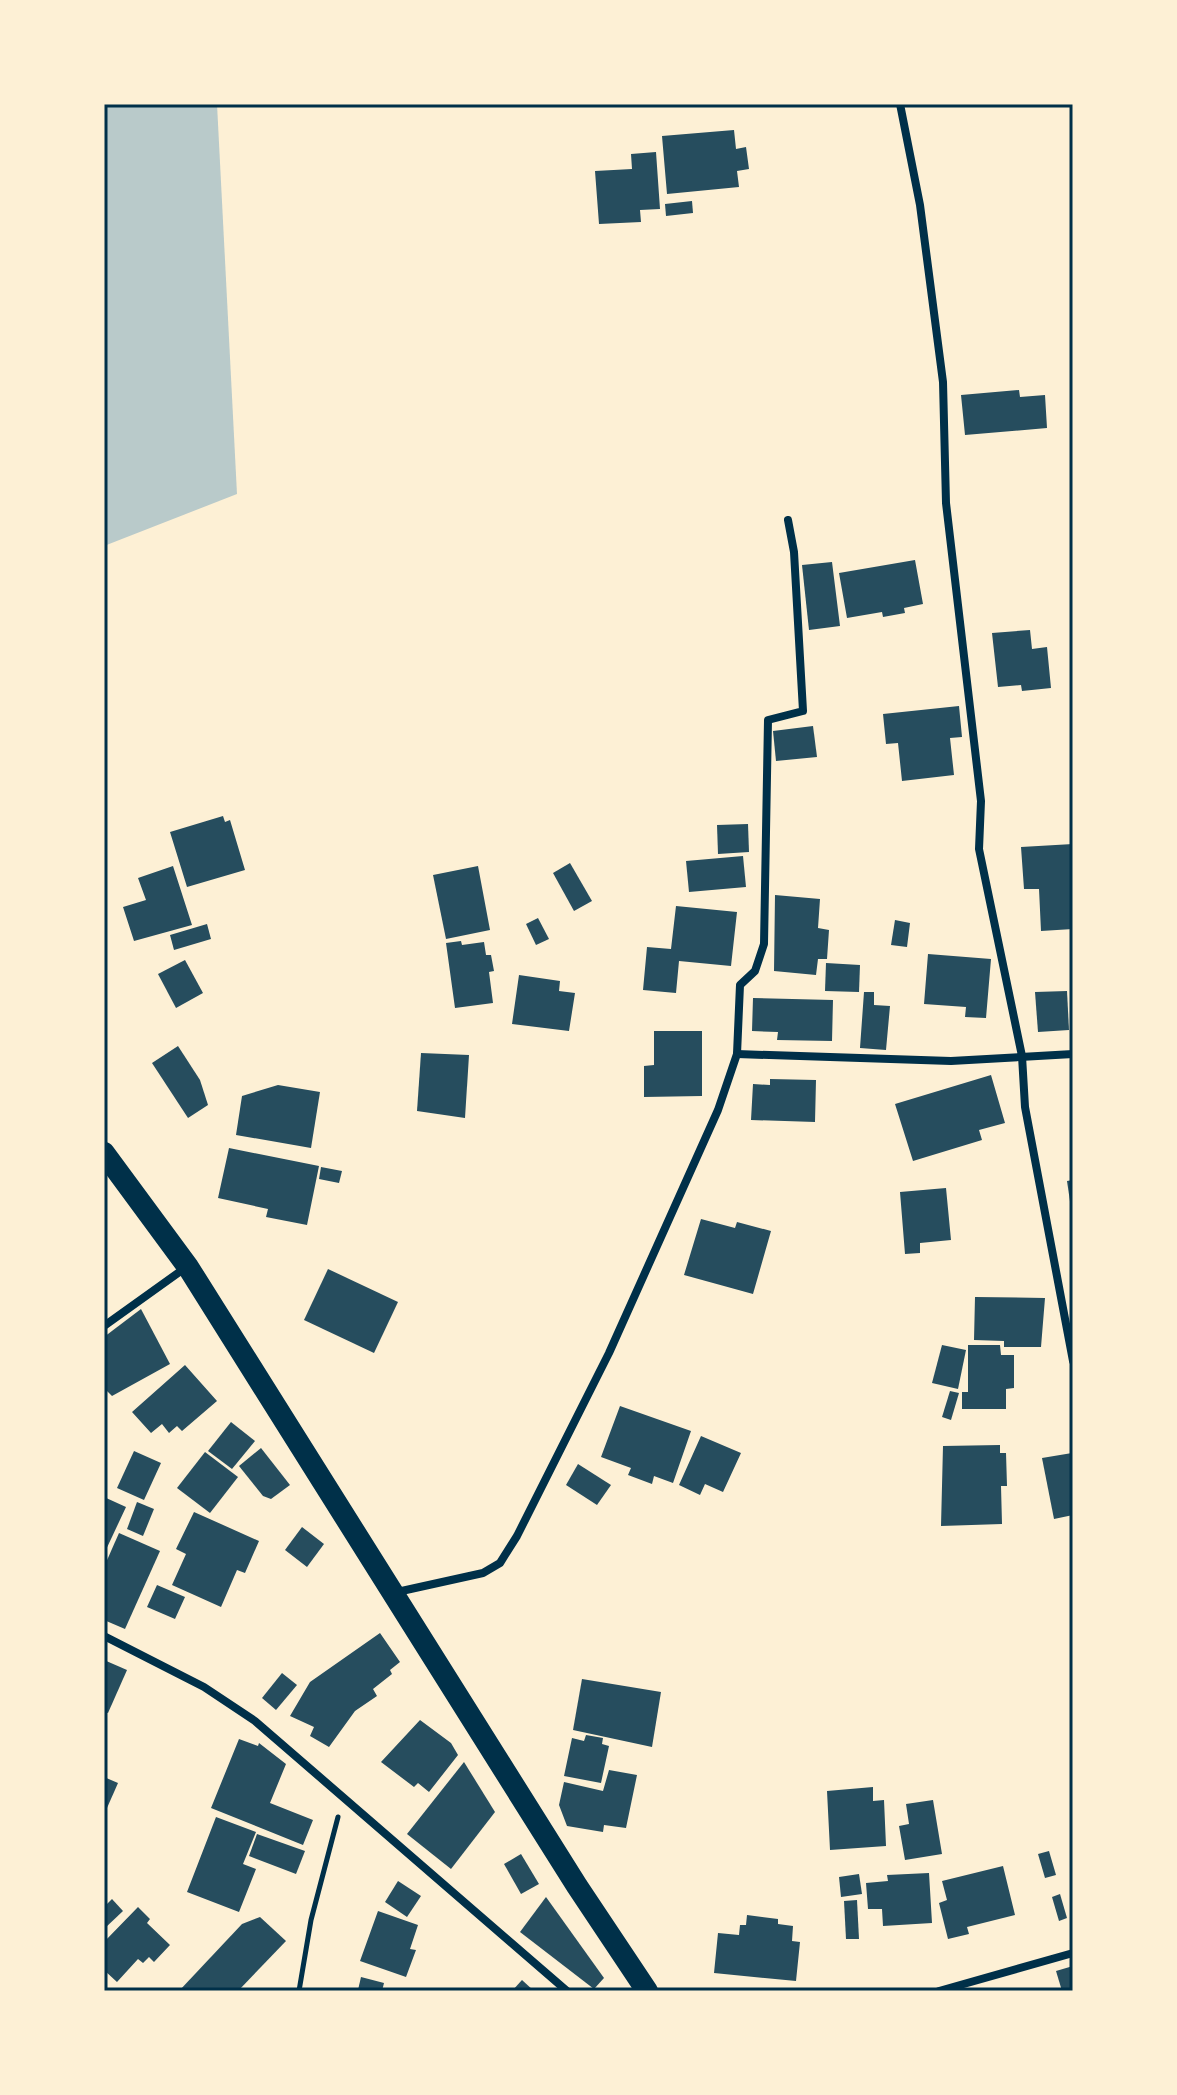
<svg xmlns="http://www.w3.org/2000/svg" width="1177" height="2095" font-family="'Playfair Display',serif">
<rect width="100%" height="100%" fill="#fdf0d5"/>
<polygon fill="#b9caca" points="104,104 217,104 237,494 104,546"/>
<g fill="#264d5e">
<polygon points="734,130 736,149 746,147 749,169 737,171 739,187 667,194 662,136"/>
<polygon points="656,152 660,209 640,210 641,222 599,224 595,171 632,169 631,154"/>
<polygon points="692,201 693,213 666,216 665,204"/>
<polygon points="1019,390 1020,397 1045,395 1047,428 965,435 961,395"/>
<polygon points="915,560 923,604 904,608 905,613 883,617 882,612 847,618 839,573"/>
<polygon points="832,562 840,626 809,630 802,565"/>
<polygon points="1030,630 1032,649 1047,647 1051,688 1022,691 1021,685 998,687 992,633"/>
<polygon points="959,706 962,737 950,738 954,775 902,781 898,743 886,744 883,714"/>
<polygon points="813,726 817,757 776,761 773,731"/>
<polygon points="223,816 225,822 230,820 245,870 187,887 170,832"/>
<polygon points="748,824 749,852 718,854 717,825"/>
<polygon points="1073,844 1073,929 1041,931 1039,889 1024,889 1021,847"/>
<polygon points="743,856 746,887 689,892 686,861"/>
<polygon points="570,863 592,901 574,911 553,873"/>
<polygon points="173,866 192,925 134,941 123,907 146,900 138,878"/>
<polygon points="478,866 490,930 446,939 433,875"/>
<polygon points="775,895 820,899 818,928 829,930 827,959 818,959 816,975 774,971"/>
<polygon points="676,906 737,912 731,966 679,961 676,993 643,990 647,947 671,949"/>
<polygon points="538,918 549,939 536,945 526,924"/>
<polygon points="895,920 910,923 907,947 891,945"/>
<polygon points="207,924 211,939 174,950 170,935"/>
<polygon points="461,941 462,945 484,942 486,955 491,955 494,971 489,972 493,1003 455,1008 446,943"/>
<polygon points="928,954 991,959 986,1018 965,1017 966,1007 924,1004"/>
<polygon points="185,960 203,993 176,1008 158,974"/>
<polygon points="826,963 860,965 859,992 825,991"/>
<polygon points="519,975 560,981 559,991 575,993 569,1031 512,1024"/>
<polygon points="1067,991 1069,1030 1038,1032 1035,992"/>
<polygon points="864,992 874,992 874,1005 890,1006 886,1050 860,1048"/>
<polygon points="753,998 833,1000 832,1041 777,1040 778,1032 752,1031"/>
<polygon points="654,1031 702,1031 702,1096 644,1097 644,1066 654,1065"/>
<polygon points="178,1046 200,1080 208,1105 188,1118 152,1063"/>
<polygon points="421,1053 469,1055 465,1118 417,1111"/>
<polygon points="991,1075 1005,1123 979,1130 982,1140 913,1161 895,1104"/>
<polygon points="770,1079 816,1080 815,1122 751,1120 753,1084 770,1085"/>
<polygon points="278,1085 320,1092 311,1148 236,1135 242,1096"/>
<polygon points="229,1148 319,1166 307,1225 266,1217 268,1209 218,1198"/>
<polygon points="321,1167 342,1171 339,1183 319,1179"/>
<polygon points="1073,1180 1073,1208 1071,1208 1067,1181"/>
<polygon points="946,1188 951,1240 920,1243 920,1253 905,1254 900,1192"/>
<polygon points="701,1219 735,1228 737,1222 771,1231 753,1294 684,1275"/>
<polygon points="328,1269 398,1302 374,1353 304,1320"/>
<polygon points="975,1297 1045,1298 1041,1347 1004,1347 1004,1341 974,1340"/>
<polygon points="141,1309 170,1364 112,1396 104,1388 104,1337"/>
<polygon points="942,1345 966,1350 958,1389 932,1383"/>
<polygon points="968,1345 1000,1345 1001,1355 1014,1355 1014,1388 1006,1389 1006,1409 962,1409 962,1392 968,1392"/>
<polygon points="185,1365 217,1401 182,1431 177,1426 169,1433 162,1424 151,1433 132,1412"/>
<polygon points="950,1391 959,1393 951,1420 942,1417"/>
<polygon points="620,1406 691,1431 673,1483 654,1476 652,1484 628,1475 631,1468 601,1457"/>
<polygon points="231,1422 255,1441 232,1469 208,1451"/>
<polygon points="701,1436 741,1453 723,1492 705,1484 700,1495 679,1485"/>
<polygon points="1000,1445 1000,1453 1006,1453 1007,1486 1001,1486 1002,1524 941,1526 943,1446"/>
<polygon points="261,1448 290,1485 271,1499 263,1496 239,1466"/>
<polygon points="134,1451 161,1463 144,1500 117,1488"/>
<polygon points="205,1452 238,1477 210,1513 177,1488"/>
<polygon points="1072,1453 1073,1515 1054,1519 1042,1458"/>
<polygon points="578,1464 611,1485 597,1505 566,1485"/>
<polygon points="104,1497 126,1507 104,1554"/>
<polygon points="137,1502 154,1509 143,1536 127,1529"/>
<polygon points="194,1512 259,1541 245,1573 237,1570 221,1607 172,1585 186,1554 176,1549"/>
<polygon points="302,1527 324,1544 307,1567 285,1550"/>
<polygon points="119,1533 160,1551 125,1629 104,1620 104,1567"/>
<polygon points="157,1585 185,1597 175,1619 147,1607"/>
<polygon points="380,1633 400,1662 390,1670 392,1674 373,1689 377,1696 355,1711 329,1747 310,1736 314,1727 290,1716 310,1682"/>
<polygon points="104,1660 127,1670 108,1713 104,1712"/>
<polygon points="282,1673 297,1685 276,1710 262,1698"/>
<polygon points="582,1679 661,1692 652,1747 573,1730"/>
<polygon points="420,1720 451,1743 458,1755 429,1792 418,1783 414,1787 381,1762"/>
<polygon points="586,1735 603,1738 602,1744 609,1746 601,1783 564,1776 572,1738 584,1741"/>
<polygon points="239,1739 258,1746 259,1743 286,1764 270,1803 313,1820 303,1845 211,1808"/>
<polygon points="464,1762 495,1812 451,1869 407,1834"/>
<polygon points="609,1770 637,1775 626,1828 604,1825 603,1832 567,1826 559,1805 564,1782 603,1791"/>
<polygon points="104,1777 118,1783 107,1808 104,1807"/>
<polygon points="873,1787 873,1801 884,1800 886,1846 830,1850 827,1791"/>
<polygon points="933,1800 942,1854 905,1860 899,1826 909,1824 906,1804"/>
<polygon points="216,1817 256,1832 243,1864 256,1869 239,1912 187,1892"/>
<polygon points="257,1834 305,1851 296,1874 249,1856"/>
<polygon points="1049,1851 1056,1875 1045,1878 1038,1854"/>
<polygon points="521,1854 539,1884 521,1894 504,1864"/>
<polygon points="1003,1866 1015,1915 967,1927 969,1934 948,1939 939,1903 947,1900 942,1881"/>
<polygon points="929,1873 932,1923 883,1926 882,1909 868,1909 866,1883 888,1881 887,1875"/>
<polygon points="859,1874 862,1894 841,1897 839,1877"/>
<polygon points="398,1881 421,1896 407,1917 385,1902"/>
<polygon points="1060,1894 1067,1918 1059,1921 1052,1897"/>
<polygon points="546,1897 604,1978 594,1989 520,1932"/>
<polygon points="112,1899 123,1911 104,1929 104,1907"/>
<polygon points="857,1900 859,1939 846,1939 844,1901"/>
<polygon points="138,1907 150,1919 147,1923 170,1945 154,1962 149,1957 143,1963 138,1959 117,1982 104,1970 104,1942"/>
<polygon points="378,1911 418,1925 410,1949 416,1950 406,1977 360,1961"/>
<polygon points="747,1915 778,1919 778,1924 793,1926 792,1941 800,1942 796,1981 714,1973 718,1933 739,1935 740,1925 746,1925"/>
<polygon points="260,1917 286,1941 238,1991 179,1991 242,1924"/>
<polygon points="1073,1966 1073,1991 1062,1991 1056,1971"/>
<polygon points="361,1977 384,1983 382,1991 358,1990"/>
<polygon points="522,1980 534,1991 512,1991"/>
</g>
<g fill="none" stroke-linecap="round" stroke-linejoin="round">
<polyline stroke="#003049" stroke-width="5" points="299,1991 311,1920 338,1817"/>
<g stroke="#003049" stroke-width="8">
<polyline points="900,104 920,205 943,382 946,503 981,801 979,849 1022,1056 1025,1107 1073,1361"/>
<polyline points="737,1054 951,1061 1073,1054"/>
<polyline points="104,1326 185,1268"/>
<polyline points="397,1592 483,1573 500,1563 517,1536 609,1353 718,1110 737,1054 740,985 755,971 764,944 768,720 803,711 794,552 788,520"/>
<polyline points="104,1636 204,1687 255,1721 567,1991"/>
<polyline points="939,1991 1073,1953"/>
</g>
<polyline stroke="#003049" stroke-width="22" points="104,1153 188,1267 577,1886 647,1991"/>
</g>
<rect width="1177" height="2095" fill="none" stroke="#fdf0d5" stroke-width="212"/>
<rect x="106" y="106" width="965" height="1883" fill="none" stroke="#003049" stroke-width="3"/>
</svg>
